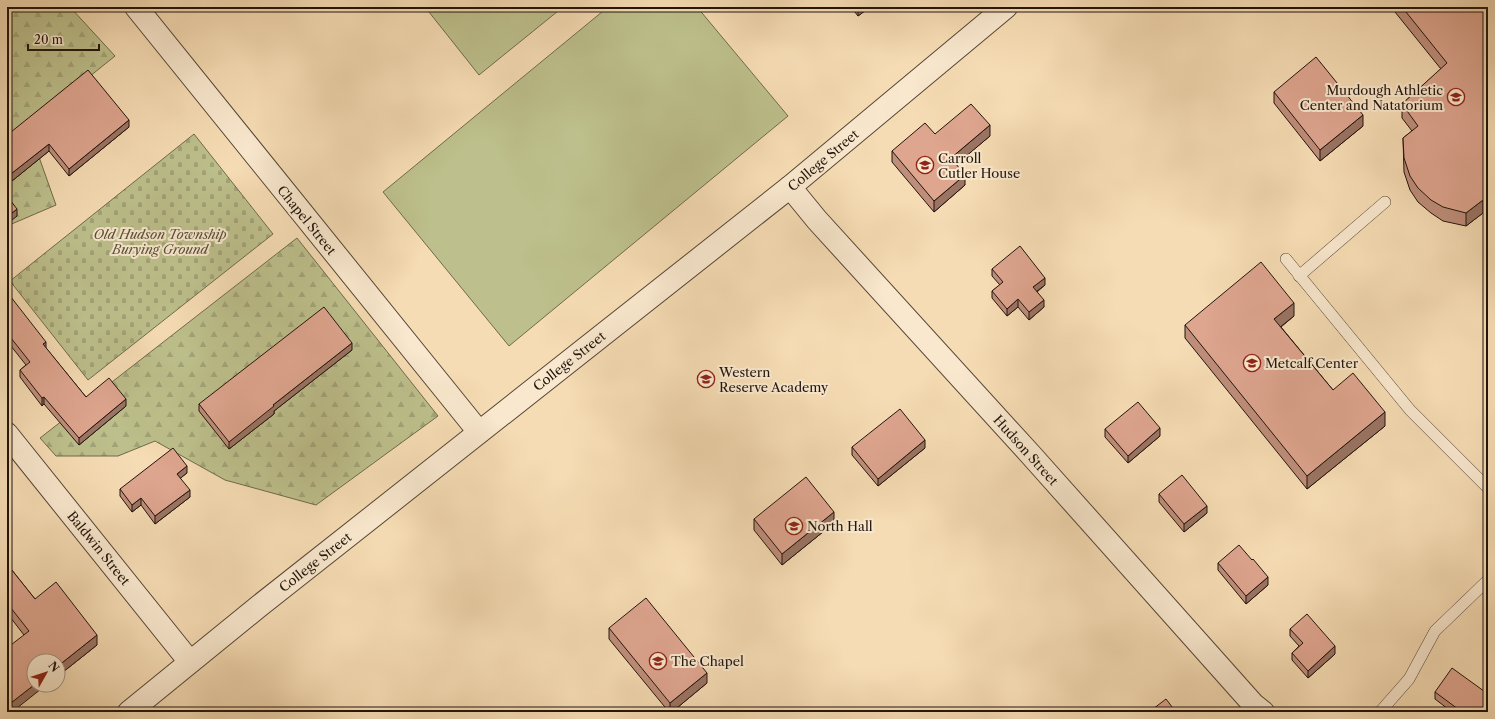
<svg xmlns="http://www.w3.org/2000/svg" width="1495" height="719" font-family="'Libre Caslon Text',serif">
<defs>
<pattern id="forest-firs" width="22" height="20" patternUnits="userSpaceOnUse"><rect width="22" height="20" fill="#bdc08c"/><path d="M5 1l3.5 6h-7zM16 11l3.5 6h-7z" fill="#a2a478"/></pattern>
<pattern id="cemetery-stones" width="16" height="16" patternUnits="userSpaceOnUse"><rect width="16" height="16" fill="#bdc08c"/><path d="M2 7V4a2 2 0 0 1 4 0v3zM10 15v-3a2 2 0 0 1 4 0v3z" fill="#a2a478"/></pattern>
</defs>
<rect width="100%" height="100%" fill="#f6dcb4"/>
<filter id="stains"><feTurbulence type="fractalNoise" baseFrequency=".005" numOctaves="4"/><feColorMatrix values="0 0 0 0 .2 0 0 0 0 .09 0 0 0 0 .02 0 0 0 .5 -.17"/></filter>
<radialGradient id="worn" r=".72"><stop offset=".6" stop-color="#630" stop-opacity="0"/><stop offset="1" stop-color="#630" stop-opacity=".3"/></radialGradient>
<g fill="url(#forest-firs)" stroke="#6f6a4c">
<polygon points="7,7 70,7 115,56 28,126 56,205 7,226"/>
<polygon points="297,238 438,416 316,505 225,480 155,441 118,456 56,456 40,438"/>
</g>
<polygon fill="url(#cemetery-stones)" stroke="#6f6a4c" points="194,134 273,234 88,380 10,281"/>
<g fill="#bdc08c" stroke="#6f6a4c">
<polygon points="425,7 563,7 479,75"/>
<polygon points="608,7 697,7 788,116 509,346 383,192"/>
</g>
<g fill="none" stroke-linecap="round" stroke-linejoin="round">
<defs>
<g id="service">
<polyline points="1286,259 1410,410 1488,488"/>
<polyline points="1299,276 1385,202"/>
<polyline points="1380,712 1409,679 1435,631 1488,580"/>
</g>
<g id="minor">
<polyline points="136,7 479,432"/>
<polyline points="790,187 817,220 1031,455 1253,704 1263,712"/>
<polyline points="7,434 190,662"/>
<polyline points="129,712 258,607 790,187 1006,7"/>
</g>
</defs>
<use href="#service" stroke="#564636" stroke-width="12"/>
<use href="#minor" stroke="#564636" stroke-width="24"/>
<use href="#service" stroke="#f9e8ce" stroke-width="11"/>
<use href="#minor" stroke="#f9e8ce" stroke-width="22"/>
</g>
<g fill="#bf8e7b" stroke="#21140c">
<polygon points="851,7 870,7 858,16"/>
<polygon points="1391,7 1488,7 1488,219 1483,213 1466,226 1443,221 1431,213 1418,202 1410,190 1404,172 1403,138 1412,131 1402,118 1402,104 1441,69"/>
<polygon points="1274,92 1363,126 1320,161 1274,103"/>
<polygon points="7,127 11,132 129,127 69,176 49,151 7,185"/>
<polygon points="935,134 990,136 956,164 965,185 934,212 892,162 892,151"/>
<polygon points="992,269 1045,285 1037,292 1044,307 1029,320 1018,307 1007,316 992,298 992,291 1000,285 992,276"/>
<polygon points="7,292 46,348 86,397 126,406 79,445 44,404 42,406 20,377 20,370 26,365 7,341"/>
<polygon points="1294,316 1281,327 1333,390 1385,426 1307,489 1185,338 1185,325"/>
<polygon points="352,350 274,411 274,414 229,449 199,411 199,404"/>
<polygon points="1105,429 1160,436 1128,463 1105,437"/>
<polygon points="852,447 925,448 878,486 852,455"/>
<polygon points="187,473 180,478 190,497 155,524 141,505 132,512 120,496 120,489"/>
<polygon points="1159,494 1207,513 1184,532 1159,502"/>
<polygon points="754,519 834,523 782,565 754,530"/>
<polygon points="1218,563 1268,585 1246,604 1218,570"/>
<polygon points="7,564 35,599 97,645 58,676 58,661 24,635 7,613"/>
<polygon points="609,628 707,683 672,712 669,712 609,639"/>
<polygon points="1290,629 1335,654 1308,678 1292,660 1292,653 1299,646 1290,636"/>
<polygon points="1435,692 1488,712 1452,712 1435,699"/>
</g>
<g fill="#9b7464" stroke="#21140c">
<polygon points="858,7 870,7 858,16"/>
<polygon points="1363,115 1363,126 1320,161 1320,150"/>
<polygon points="129,120 129,127 69,176 69,169"/>
<polygon points="990,125 990,136 951,169 951,158"/>
<polygon points="49,144 49,151 7,185 7,177"/>
<polygon points="965,175 965,185 934,212 934,201"/>
<polygon points="1483,200 1483,213 1466,226 1466,213"/>
<polygon points="17,209 17,216 7,224 7,217"/>
<polygon points="1045,278 1045,285 1033,294 1033,287"/>
<polygon points="1018,299 1018,307 1007,316 1007,309"/>
<polygon points="1044,300 1044,307 1029,320 1029,312"/>
<polygon points="1294,303 1294,316 1274,332 1274,319"/>
<polygon points="46,342 46,349 43,344"/>
<polygon points="352,343 352,350 274,411 274,414 229,449 229,442 273,405"/>
<polygon points="44,397 44,404 42,406 42,398"/>
<polygon points="126,399 126,406 79,445 79,438"/>
<polygon points="1385,412 1385,426 1307,489 1307,476"/>
<polygon points="1160,428 1160,436 1128,463 1128,456"/>
<polygon points="925,440 925,448 878,486 878,479"/>
<polygon points="187,466 187,473 177,481 177,474"/>
<polygon points="190,490 190,497 155,524 155,516"/>
<polygon points="141,498 141,505 132,512 132,505"/>
<polygon points="1207,506 1207,513 1184,532 1184,524"/>
<polygon points="834,512 834,523 782,565 782,554"/>
<polygon points="1268,577 1268,585 1246,604 1246,596"/>
<polygon points="97,635 97,645 58,676 58,666"/>
<polygon points="1335,646 1335,654 1308,678 1308,671"/>
<polygon points="707,673 707,683 672,712 670,712 670,703"/>
<polygon points="34,685 46,685 12,712 7,712 7,706"/>
</g>
<g fill="#dea58f" stroke="#21140c">
<polygon points="1402,7 1488,7 1488,205 1483,200 1466,213 1443,207 1431,200 1418,188 1410,176 1404,158 1403,138 1418,126 1402,104 1447,63"/>
<polygon points="1316,57 1363,115 1320,150 1274,92"/>
<polygon points="88,70 129,120 69,169 49,144 7,177 7,127 11,132"/>
<polygon points="971,104 990,125 951,158 965,175 934,201 892,151 925,123 935,134"/>
<polygon points="7,196 17,209 7,217"/>
<polygon points="1020,246 1045,278 1033,287 1044,300 1029,312 1018,299 1007,309 992,291 1003,282 992,269"/>
<polygon points="1261,262 1294,303 1274,319 1333,390 1353,373 1385,412 1307,476 1185,325"/>
<polygon points="7,292 46,342 43,344 86,397 109,378 126,399 79,438 44,397 42,398 20,370 30,362 7,333"/>
<polygon points="324,307 352,343 273,405 274,406 229,442 199,404"/>
<polygon points="1138,402 1160,428 1128,456 1105,429"/>
<polygon points="900,409 925,440 878,479 852,447"/>
<polygon points="173,448 187,466 177,474 190,490 155,516 141,498 132,505 120,489"/>
<polygon points="1182,475 1207,506 1184,524 1159,494"/>
<polygon points="806,477 834,512 782,554 754,519"/>
<polygon points="1239,545 1252,560 1253,559 1268,577 1246,596 1218,563"/>
<polygon points="7,564 35,599 56,582 97,635 58,666 58,661 34,661 34,685 7,706 7,648 29,631 7,603"/>
<polygon points="646,598 707,673 670,703 609,628"/>
<polygon points="1307,614 1335,646 1308,671 1292,653 1303,643 1290,629"/>
<polygon points="1452,668 1488,694 1488,712 1462,712 1435,692"/>
<polygon points="1166,699 1176,712 1149,712"/>
</g>
<defs>
<symbol id="school-ring" viewBox="-11 -11 22 22"><circle r="9.5" fill="#f9e8ce" stroke="#8f2418" stroke-width="1.5"/><path d="M0-5L7-2L0 1L-7-2ZM-4 1L0 2.5L4 1V4Q0 6-4 4Z" fill="#8f2418"/></symbol>
<symbol id="university-ring" viewBox="-11 -11 22 22"><circle r="9.5" fill="#f9e8ce" stroke="#8f2418" stroke-width="1.5"/><path d="M0-5L7-2L0 1L-7-2ZM-4 1L0 2.5L4 1V4Q0 6-4 4Z" fill="#8f2418"/></symbol>
</defs>
<g fill-rule="evenodd">
<use href="#school-ring" x="1446" y="87" width="20" height="20"/>
<use href="#school-ring" x="915" y="155" width="20" height="20"/>
<use href="#school-ring" x="1242" y="353" width="20" height="20"/>
<use href="#university-ring" x="696" y="369" width="20" height="20"/>
<use href="#school-ring" x="784" y="516" width="20" height="20"/>
<use href="#school-ring" x="648" y="651" width="20" height="20"/>
</g>
<g text-anchor="middle" dominant-baseline="central" stroke-width="4" stroke-linejoin="round" paint-order="stroke">
<g font-size="13" fill="#21140c" stroke="#f9e8ce" text-anchor="start">
<text x="1443" y="90" text-anchor="end">Murdough Athletic<tspan x="1443" dy="15">Center and Natatorium</tspan></text>
<text x="938" y="158">Carroll<tspan x="938" dy="15">Cutler House</tspan></text>
<text x="1265" y="363">Metcalf Center</text>
<text x="719" y="372">Western<tspan x="719" dy="15">Reserve Academy</tspan></text>
<text x="807" y="526">North Hall</text>
<text x="671" y="661">The Chapel</text>
</g>
<g font-size="13" fill="#21140c" stroke="#f9e8ce">
<text transform="translate(823 160) rotate(-40)">College Street</text>
<text transform="translate(307 220) rotate(51)">Chapel Street</text>
<text transform="translate(569 361) rotate(-38)">College Street</text>
<text transform="translate(1026 450) rotate(48)">Hudson Street</text>
<text transform="translate(99 548) rotate(51)">Baldwin Street</text>
<text transform="translate(315 562) rotate(-38)">College Street</text>
</g>
<g font-size="13" font-style="italic" fill="#585039" stroke="#f9e8ce">
<text x="160" y="234">Old Hudson Township<tspan x="160" dy="15">Burying Ground</tspan></text>
</g>
</g>
<rect width="1495" height="719" fill="none" stroke="#f6dcb4" stroke-width="24"/>
<rect x="8" y="8" width="1479" height="703" fill="none" stroke="#21140c" stroke-width="2"/>
<rect x="12" y="12" width="1471" height="695" fill="none" stroke="#21140c"/>
<g transform="translate(46 673) rotate(51)"><circle r="19" fill="#f9e8ce" stroke="#a39380"/>
<path d="M0-3L7 15L0 10L-7 15Z" fill="#8f2418"/>
<text y="-6" font-size="11" font-weight="bold" text-anchor="middle" fill="#21140c">N</text>
</g>
<path d="M28 44v6h71v-6" fill="none" stroke="#21140c" stroke-width="2"/>
<text x="34" y="44" font-size="12" fill="#21140c" stroke="#f9e8ce" stroke-width="3" paint-order="stroke">20 m</text>
<rect width="100%" height="100%" filter="url(#stains)"/>
<rect width="100%" height="100%" fill="url(#worn)"/>
</svg>
